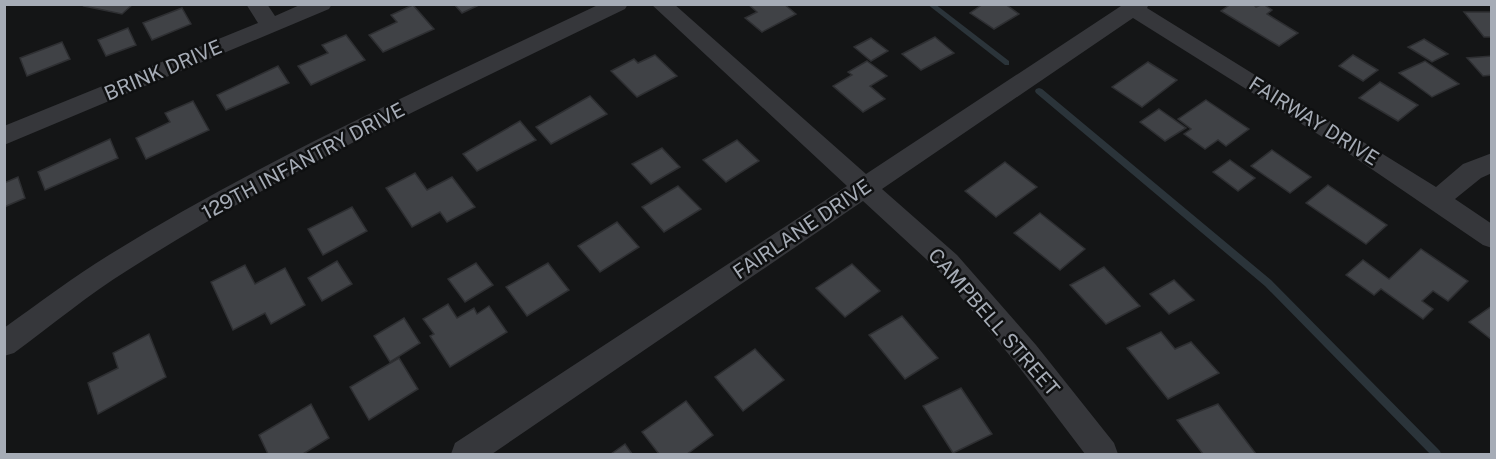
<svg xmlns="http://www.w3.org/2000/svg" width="1496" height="459" font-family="'Public Sans',sans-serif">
<rect width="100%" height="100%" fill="#141516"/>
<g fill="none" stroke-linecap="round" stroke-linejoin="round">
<g fill="#2b343a" fill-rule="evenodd">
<polygon points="927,4 935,4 1009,61 1009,65 1005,65"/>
<polygon points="1039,88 1042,89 1271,280 1440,451 1441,454 1430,454 1265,286 1036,93 1035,91 1036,89"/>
</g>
</g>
<g fill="#404246" stroke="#2e2f32" stroke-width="1.5">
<polygon points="86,4 133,4 122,14 84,6"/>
<polygon points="454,4 481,4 462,13"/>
<polygon points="748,4 784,4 796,14 762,32 745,18 757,12"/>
<polygon points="983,4 1005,4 1019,14 994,29 970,13"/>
<polygon points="1231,4 1253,4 1256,7 1263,4 1272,10 1267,14 1298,33 1279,46 1221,11"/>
<polygon points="413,5 434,29 383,52 369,35 397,22 391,15"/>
<polygon points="182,8 191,24 152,40 143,23"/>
<polygon points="1464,12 1492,12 1492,37 1484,37"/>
<polygon points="128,28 136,45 106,56 98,40"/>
<polygon points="346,35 365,60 311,85 298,66 328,53 322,45"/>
<polygon points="935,37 954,53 921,70 902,54"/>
<polygon points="871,38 888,51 871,61 854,47"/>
<polygon points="1424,39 1448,54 1432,62 1408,47"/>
<polygon points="62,42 70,59 27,76 20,58"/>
<polygon points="655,55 677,76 637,97 611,71 634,59 638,63"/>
<polygon points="1353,55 1378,70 1363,81 1339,66"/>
<polygon points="1492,56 1492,75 1483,76 1467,58"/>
<polygon points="867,61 887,76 870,86 885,99 863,112 833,86 852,75 848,72"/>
<polygon points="1425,61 1459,84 1432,97 1399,73"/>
<polygon points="1148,62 1177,80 1142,107 1112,87"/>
<polygon points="278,66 289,83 226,110 217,95"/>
<polygon points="1380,82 1418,105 1398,121 1359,98"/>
<polygon points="590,96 607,114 551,144 536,127"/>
<polygon points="1206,100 1249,129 1226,146 1218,140 1205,149 1184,134 1191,129 1178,119"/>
<polygon points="193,101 209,130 146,159 136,138 170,122 165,113"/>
<polygon points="1159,109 1186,128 1165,141 1140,122"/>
<polygon points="520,121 536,140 477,171 463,154"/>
<polygon points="110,139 118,158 45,190 38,172"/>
<polygon points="737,140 759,161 726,182 703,160"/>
<polygon points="662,148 680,167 651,184 632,164"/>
<polygon points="1272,150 1311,177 1290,193 1251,166"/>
<polygon points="1230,160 1255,178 1238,191 1213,172"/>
<polygon points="1005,162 1037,187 996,217 965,191"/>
<polygon points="415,173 427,190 452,177 475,207 447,222 440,212 412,227 386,188"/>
<polygon points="18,177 25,198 4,207 4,183"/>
<polygon points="1328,185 1387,225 1366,244 1306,203"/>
<polygon points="678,186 701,209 664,232 642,207"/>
<polygon points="352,207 367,231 323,255 308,229"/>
<polygon points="1040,213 1085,249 1060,270 1014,233"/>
<polygon points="617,222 639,247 600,272 578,246"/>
<polygon points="1421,249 1468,281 1448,301 1433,291 1422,301 1433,309 1423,319 1381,289 1374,295 1346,275 1363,260 1389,279"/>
<polygon points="337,261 352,284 322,301 308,278"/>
<polygon points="476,263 493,285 465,302 448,279"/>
<polygon points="548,263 569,290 527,316 506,287"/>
<polygon points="852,264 880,291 845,317 816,288"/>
<polygon points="245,265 255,284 285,268 305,305 271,324 265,313 233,330 211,282"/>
<polygon points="1104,267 1140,306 1106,324 1070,285"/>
<polygon points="1174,280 1194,300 1169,314 1150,294"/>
<polygon points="448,304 457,318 474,308 477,314 489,306 507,332 450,367 430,336 434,334 423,319"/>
<polygon points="1492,306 1492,340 1469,322"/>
<polygon points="902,316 938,358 905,379 869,335"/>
<polygon points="404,318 420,343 390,362 374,336"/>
<polygon points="1161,332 1175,349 1191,342 1219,373 1168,399 1127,348"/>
<polygon points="149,334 166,377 98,414 88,383 118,368 113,353"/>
<polygon points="755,349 784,380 743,411 715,377"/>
<polygon points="399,358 418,389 369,420 350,387"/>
<polygon points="961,388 992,434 953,453 923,406"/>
<polygon points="686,401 713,435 687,454 659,454 642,432"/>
<polygon points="311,404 329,438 303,454 268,454 259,435"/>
<polygon points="1218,404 1256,454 1203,454 1177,420"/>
<polygon points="625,444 632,454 611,454"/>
</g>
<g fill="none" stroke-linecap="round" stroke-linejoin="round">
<g fill="#36373b" fill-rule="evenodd">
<polygon points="246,4 267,4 275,16 302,4 332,4 329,9 4,145 4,126 258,23"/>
<path d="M 600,4 L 628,4 L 625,9 C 457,91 286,169 128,270 C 88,295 52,325 14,353 L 4,356 L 4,328 C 39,303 73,277 109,255 C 266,158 434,83 600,4 Z"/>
<polygon points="651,4 674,4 866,174 1124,4 1149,4 1147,8 1436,187 1463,164 1492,153 1492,173 1481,178 1455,199 1492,224 1492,248 1483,245 1351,155 1133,18 882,189 957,255 1036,345 1114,443 1118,454 1085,454 1016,363 939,271 863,201 492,454 451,454 455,443 847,186"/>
</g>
</g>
<g text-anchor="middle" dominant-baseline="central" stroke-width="5" stroke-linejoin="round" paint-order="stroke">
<g font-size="20" fill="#a6acb6" stroke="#0f1011">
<text transform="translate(163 70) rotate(-23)">BRINK DRIVE</text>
<text transform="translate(1314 121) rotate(32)">FAIRWAY DRIVE</text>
<text transform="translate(303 161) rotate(-28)">129TH INFANTRY DRIVE</text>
<text transform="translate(802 229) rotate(-34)">FAIRLANE DRIVE</text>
<text transform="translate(994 322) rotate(49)">CAMPBELL STREET</text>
</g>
</g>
<rect width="1496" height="459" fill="none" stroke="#a6acb6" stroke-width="12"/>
</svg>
